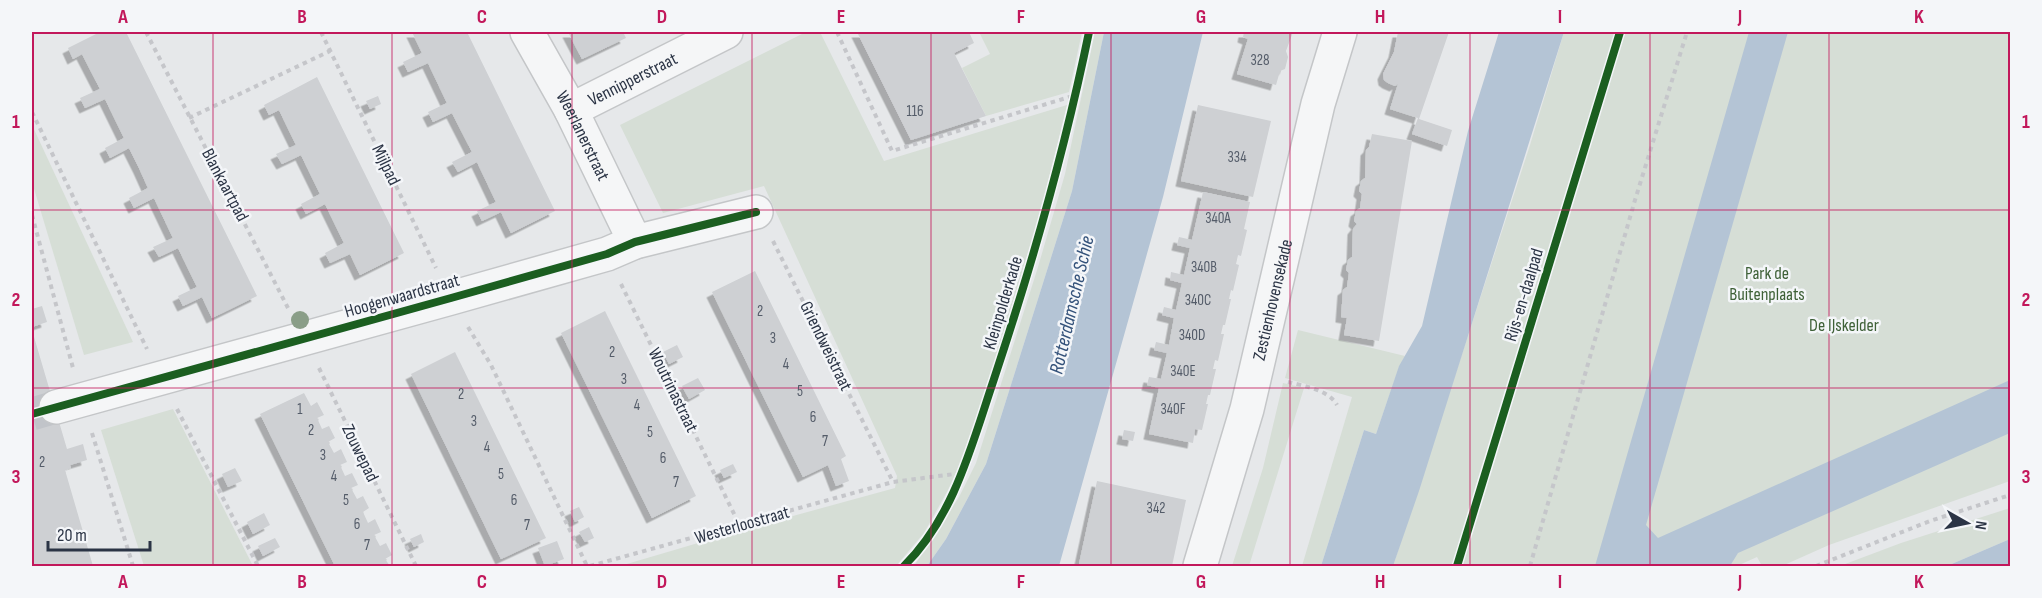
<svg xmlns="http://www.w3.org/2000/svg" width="2042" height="598" font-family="'Sofia Sans Condensed',sans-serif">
<defs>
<filter id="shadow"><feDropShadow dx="-5.5" dy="5.5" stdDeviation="0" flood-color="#0004"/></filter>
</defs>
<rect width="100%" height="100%" fill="#e6e8ea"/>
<g fill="#d6ded6">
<polygon points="806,32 820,32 884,161 1067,105 1040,214 969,444 948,490 924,533 896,566 620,566 749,528 895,488 897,476 764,186 663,213 620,125"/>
<polygon points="979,32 1082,32 1069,92 986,116 962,68 990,54"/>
<polygon points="1095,32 1104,32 1072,191 986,464 946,539 927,566 914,566 959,497 976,463 1038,267 1065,174"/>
<polygon points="1564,32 2010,32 2010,481 1829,545 1782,566 1762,566 1757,557 1737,566 1393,566 1530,145"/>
<polygon points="32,125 133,342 84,355 32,182"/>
<polygon points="1298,330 1405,356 1399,367 1376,434 1364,430 1321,566 1302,566 1352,397 1285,378"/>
<polygon points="1283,383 1304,388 1249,566 1232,566 1263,468"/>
<polygon points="173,409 253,566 144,566 101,430"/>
<polygon points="2010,508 2010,539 1947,566 1840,566 1901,543"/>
</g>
<g fill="#b4c4d5">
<polygon points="1104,32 1203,32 1163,197 1059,566 927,566 946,539 986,464 1072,191"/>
<polygon points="1499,32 1564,32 1419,491 1393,566 1321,566 1364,430 1376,434 1399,366 1422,326 1468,131"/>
<polygon points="1749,32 1788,32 1646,525 1658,538 2010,380 2010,433 1738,553 1730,566 1595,566"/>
<polygon points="2010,539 2010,566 1947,566"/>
</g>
<g fill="#ced0d3" filter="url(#shadow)">
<polygon points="100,32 126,32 257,296 212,318 202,297 183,306 178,296 197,287 178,248 159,257 153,247 173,238 154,198 134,208 129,198 148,188 139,168 129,148 110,158 105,148 124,138 105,99 85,108 80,98 100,89 82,54 73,59 68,48"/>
<polygon points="412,32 467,32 555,211 511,233 501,212 482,221 477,211 496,202 477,162 458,172 452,162 472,152 452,113 433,122 428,112 447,103 428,63 408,72 403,62 422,53"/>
<polygon points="568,32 623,32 626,38 582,59"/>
<polygon points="857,32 969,32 974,43 954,53 986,116 911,140"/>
<polygon points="1244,32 1293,32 1286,51 1288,57 1285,69 1280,71 1276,85 1237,74 1248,39 1243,37"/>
<polygon points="1398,32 1449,32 1419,119 1452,130 1447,146 1412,134 1418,118 1390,109 1398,84 1395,86 1388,83 1384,80 1383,74 1394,52"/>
<polygon points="317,77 404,253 360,275 350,254 330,263 325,253 344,243 325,204 306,214 301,204 320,194 301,155 282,164 276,154 296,145 279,110 269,115 264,105"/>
<polygon points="378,96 381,104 370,109 366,101"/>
<polygon points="1198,105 1271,121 1253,197 1181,181"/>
<polygon points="1372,134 1412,141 1379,341 1344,335 1347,318 1341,317 1343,290 1347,287 1349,273 1346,270 1348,260 1352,257 1353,229 1357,224 1354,221 1356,211 1360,208 1362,194 1359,191 1361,181 1365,178 1366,150 1369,147"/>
<polygon points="1203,192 1250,202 1244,229 1247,230 1241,256 1238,255 1236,264 1239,265 1233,291 1231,290 1229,299 1231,299 1225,325 1223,325 1221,334 1224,334 1218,361 1215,360 1213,369 1216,369 1210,395 1208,395 1206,404 1208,404 1202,430 1195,429 1193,443 1149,434 1159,388 1147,385 1149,377 1161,379 1167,353 1154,350 1156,342 1169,345 1174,318 1162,315 1164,307 1176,310 1182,283 1170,280 1171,272 1184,275 1190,248 1177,245 1179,237 1192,240"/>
<polygon points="755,271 846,456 841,459 849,481 836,486 828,465 803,477 712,292"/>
<polygon points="42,306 47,322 32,327 32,309"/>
<polygon points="605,311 696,496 652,518 561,333"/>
<polygon points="32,330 67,449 83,444 87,460 70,465 71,468 65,470 93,566 32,566"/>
<polygon points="677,345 683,357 669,364 663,352"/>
<polygon points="455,352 546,538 501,559 411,374"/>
<polygon points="698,378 705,390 689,399 682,386"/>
<polygon points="304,393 311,406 317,402 324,415 317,418 322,429 329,426 335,438 328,442 334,453 341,449 347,462 340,465 345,476 352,473 358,485 351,488 357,499 363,496 369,508 363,512 368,523 375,519 381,532 374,535 380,546 386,543 392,555 385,559 390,566 335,566 260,414"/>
<polygon points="1124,430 1135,432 1133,441 1122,439"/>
<polygon points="733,464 737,472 724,478 720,470"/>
<polygon points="235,468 242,481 228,487 222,474"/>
<polygon points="1097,481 1186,500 1172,566 1091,566 1079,564"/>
<polygon points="579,507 584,517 575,522 570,511"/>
<polygon points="264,513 270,525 253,534 247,522"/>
<polygon points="589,527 594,538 585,542 579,532"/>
<polygon points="421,534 424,542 414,547 410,539"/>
<polygon points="275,538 280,547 263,556 258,546"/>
<polygon points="557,541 564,559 545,566 538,548"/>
</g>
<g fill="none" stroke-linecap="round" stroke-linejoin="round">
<polyline stroke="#c1c4c9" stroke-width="33" stroke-dasharray="33 16" stroke-linecap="butt" points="32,414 56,407"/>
<defs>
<g id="minor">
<path id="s1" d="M 527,32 L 571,110 L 635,242"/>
<path id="s2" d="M 571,110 L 726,32"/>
<polyline points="56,407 451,298 607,254 635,242 756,212"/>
<path id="s3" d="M 1200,566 L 1247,409 L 1318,104 L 1340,32"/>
</g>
</defs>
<use href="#minor" stroke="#c4c6c8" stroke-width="36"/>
<g stroke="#c5c6ca" stroke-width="4" stroke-dasharray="4.5 4.5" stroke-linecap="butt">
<polyline points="146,32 288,308"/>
<polyline points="321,32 436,268"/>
<polyline points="837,32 892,151 1076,95"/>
<polyline points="32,112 147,349"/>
<polyline points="189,118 330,51"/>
<polyline points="32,215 73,368"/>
<polyline points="773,241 893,482"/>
<polyline points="621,284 740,526"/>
<polyline points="468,327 491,365 587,566"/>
<polyline points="319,368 416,566"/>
<path d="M 1288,382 C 1304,386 1329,390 1337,405"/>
<polyline points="177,409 258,566"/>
<polyline points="92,433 133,566"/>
<polyline points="590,566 893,482 962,473"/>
<polyline points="1530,566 1635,200 1687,32"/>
<polyline points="1816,566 1930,521 2010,495"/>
</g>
<use href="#minor" stroke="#f5f6f7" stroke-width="33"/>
<defs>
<g id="cycleway">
<polyline points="32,414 451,298 607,254 635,242 756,212"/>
<path d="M 904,566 C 954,517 972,444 994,379 C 1032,265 1065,149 1089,32"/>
<polyline points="1457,566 1620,32"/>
</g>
</defs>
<use href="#cycleway" stroke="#f4f6f9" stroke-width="11"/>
<use href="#cycleway" stroke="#1b5e20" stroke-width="8"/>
</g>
<circle fill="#8a9e88" cx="300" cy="320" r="9"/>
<path fill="none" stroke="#c2185b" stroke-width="1.5" stroke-opacity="0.55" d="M 213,32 L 213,566M 392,32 L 392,566M 572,32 L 572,566M 752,32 L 752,566M 931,32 L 931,566M 1111,32 L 1111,566M 1290,32 L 1290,566M 1470,32 L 1470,566M 1650,32 L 1650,566M 1829,32 L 1829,566M 32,210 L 2010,210M 32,388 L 2010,388"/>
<g text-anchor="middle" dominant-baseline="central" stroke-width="5" stroke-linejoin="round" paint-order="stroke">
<g font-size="15" fill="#545c69">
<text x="1260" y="60">328</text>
<text x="915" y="111">116</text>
<text x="1237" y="157">334</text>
<text x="1218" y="218">340A</text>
<text x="1204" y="267">340B</text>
<text x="1198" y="300">340C</text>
<text x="760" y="311">2</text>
<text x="1192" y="335">340D</text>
<text x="773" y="338">3</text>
<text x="612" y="352">2</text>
<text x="786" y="364">4</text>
<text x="1183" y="371">340E</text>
<text x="624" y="379">3</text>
<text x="800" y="391">5</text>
<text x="461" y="394">2</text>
<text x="637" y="405">4</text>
<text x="300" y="409">1</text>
<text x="1173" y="409">340F</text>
<text x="813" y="417">6</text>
<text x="474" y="421">3</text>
<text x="311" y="430">2</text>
<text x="650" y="432">5</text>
<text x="825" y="441">7</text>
<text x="487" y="447">4</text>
<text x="323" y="455">3</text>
<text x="663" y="458">6</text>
<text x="42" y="462">2</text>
<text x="501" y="474">5</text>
<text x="334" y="476">4</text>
<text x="676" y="482">7</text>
<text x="346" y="500">5</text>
<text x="514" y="500">6</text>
<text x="1156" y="508">342</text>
<text x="357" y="524">6</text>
<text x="527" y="525">7</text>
<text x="367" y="545">7</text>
</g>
<g font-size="18" fill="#2b3445" stroke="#f4f6f9">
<text stroke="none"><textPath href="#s2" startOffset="69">Vennipperstraat</textPath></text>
<text stroke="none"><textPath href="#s1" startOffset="118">Weerlanerstraat</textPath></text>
<text transform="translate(386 165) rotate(64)">Mijlpad</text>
<text transform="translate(225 185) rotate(62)">Blankaartpad</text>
<text transform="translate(1524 295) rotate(-73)">Rijs-en-daalpad</text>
<text transform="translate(402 296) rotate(-16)">Hoogenwaardstraat</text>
<text stroke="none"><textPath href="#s3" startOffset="276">Zestienhovensekade</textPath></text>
<text transform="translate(1003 303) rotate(-73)">Kleinpolderkade</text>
<text transform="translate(826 346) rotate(64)">Griendweistraat</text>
<text transform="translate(673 390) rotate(64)">Woutrinastraat</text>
<text transform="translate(360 453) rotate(64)">Zouwepad</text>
<text transform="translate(742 525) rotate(-16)">Westerloostraat</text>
</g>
<g font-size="18" fill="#3f6138" stroke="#f4f6f9">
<text x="1767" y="273">Park de<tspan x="1767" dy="21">Buitenplaats</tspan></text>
<text x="1844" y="325">De IJskelder</text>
</g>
<g font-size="20" font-style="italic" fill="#34527a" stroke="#f4f6f9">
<text transform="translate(1072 305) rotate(-77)">Rotterdamsche Schie</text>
</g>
</g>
<rect width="2042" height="598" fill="none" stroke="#f4f6f9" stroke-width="66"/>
<g transform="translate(1967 523) rotate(99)" stroke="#f4f6f9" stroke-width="4.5" paint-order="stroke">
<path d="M0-4.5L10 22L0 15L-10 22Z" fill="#2b3445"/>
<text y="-9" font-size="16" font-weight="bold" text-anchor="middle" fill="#2b3445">N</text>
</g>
<path d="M48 541v9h102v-9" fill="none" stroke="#2b3445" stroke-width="3"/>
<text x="57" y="541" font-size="18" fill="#2b3445" stroke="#f4f6f9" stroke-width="4.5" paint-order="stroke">20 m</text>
<rect x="33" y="33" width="1976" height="532" fill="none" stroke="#c2185b" stroke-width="2"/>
<g font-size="20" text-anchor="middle" font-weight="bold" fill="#c2185b">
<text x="123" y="23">A</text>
<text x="302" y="23">B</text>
<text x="482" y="23">C</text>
<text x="662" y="23">D</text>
<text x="841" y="23">E</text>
<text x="1021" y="23">F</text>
<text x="1201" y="23">G</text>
<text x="1380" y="23">H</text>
<text x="1560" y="23">I</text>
<text x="1740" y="23">J</text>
<text x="1919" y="23">K</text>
<text x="16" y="128">1</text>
<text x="2026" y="128">1</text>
<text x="16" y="306">2</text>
<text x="2026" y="306">2</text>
<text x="16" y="483">3</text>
<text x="2026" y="483">3</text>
<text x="123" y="588">A</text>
<text x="302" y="588">B</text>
<text x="482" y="588">C</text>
<text x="662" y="588">D</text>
<text x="841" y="588">E</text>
<text x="1021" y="588">F</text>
<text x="1201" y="588">G</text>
<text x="1380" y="588">H</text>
<text x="1560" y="588">I</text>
<text x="1740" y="588">J</text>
<text x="1919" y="588">K</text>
</g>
</svg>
